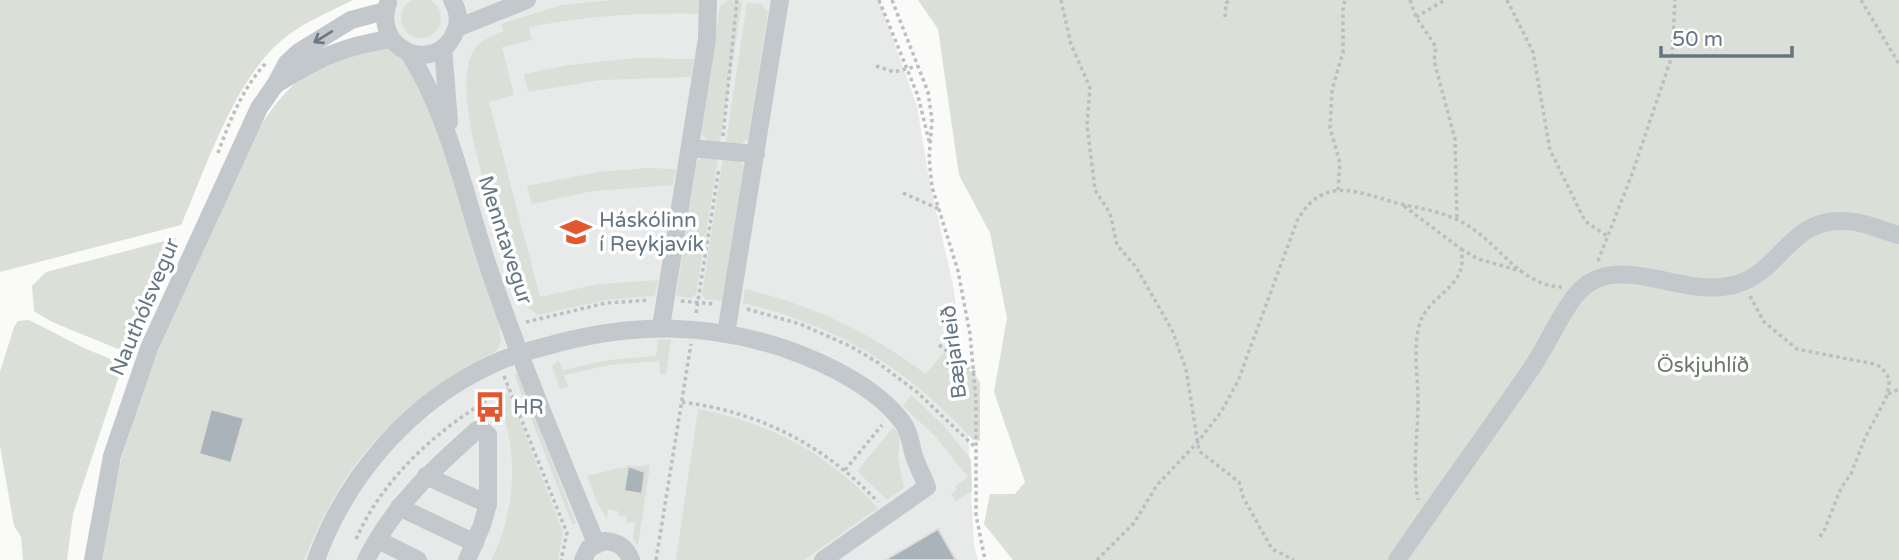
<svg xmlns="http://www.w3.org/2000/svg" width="1899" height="560" font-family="'Varela Round',sans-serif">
<rect width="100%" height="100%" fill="#fafaf8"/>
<polygon fill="#e8e9e9" points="390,0 879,0 917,106 929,179 953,285 965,371 974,546 978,560 102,560 263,121 279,100 295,84 385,47"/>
<g fill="#dadfd7">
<circle cx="421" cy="18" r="20"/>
<path d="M 0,0 L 353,0 C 329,12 302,23 282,40 C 234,80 206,168 181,225 L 0,272 Z"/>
<path d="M 611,0 L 697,0 L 700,2 L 701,14 C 639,12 590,16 529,27 L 532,40 L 502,47 L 514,95 L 489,102 L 540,297 L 599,284 L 658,280 L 655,296 L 606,300 L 538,315 L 528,308 C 509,255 446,102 473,52 C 479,41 493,35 504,31 L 501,24 L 562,5 Z"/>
<polygon points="729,0 742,2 720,142 708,141 701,134 720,6"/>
<polygon points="918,0 1899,0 1899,560 1013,560 984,524 990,494 1015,494 1025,482 994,392 1007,318 990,233 959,175 938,29"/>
<polygon points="747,3 761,4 768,12 748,139 740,144 726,142"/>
<path d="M 384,47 L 404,61 L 412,70 L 434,118 L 474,254 L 499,323 L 501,341 L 497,350 C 466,375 431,394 400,418 C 356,452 324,509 304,560 L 102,560 L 118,469 L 150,368 L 246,151 C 266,116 291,75 331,61 C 348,55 367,52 384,47 Z"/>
<polygon points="635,58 694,59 691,77 601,80 528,92 524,74 569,65"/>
<polygon points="705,156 718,158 696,294 692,298 676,296 697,161"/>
<polygon points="723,158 738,160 744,165 723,301 705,299 702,294"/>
<polygon points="648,168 676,169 673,185 593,191 532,204 527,186 599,172"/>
<polygon points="176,238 128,353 52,322 34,311 32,286 46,272"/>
<path d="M 745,289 C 818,307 865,330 926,374 L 944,352 L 975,375 L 980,382 L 980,441 L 973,440 C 909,369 837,325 743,303 Z"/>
<polygon points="29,320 84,348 123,364 73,514 67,560 23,560 21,537 14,526 0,446 0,372 14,327 18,321"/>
<polygon points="671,339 666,374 660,374 659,361 610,365 564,375 568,387 560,389 552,366 558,360 563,370 609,360 656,356 658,340"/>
<polygon points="514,374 521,374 535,401 531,407 576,524 572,524"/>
<path d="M 509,393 L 563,532 L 558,560 L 491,560 C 516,512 520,448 497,399 Z"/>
<polygon points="911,395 945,427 971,460 972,491 956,501 951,494 957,490 955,486 968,477 936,437 903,406"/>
<path d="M 698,409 C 771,423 828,454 878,508 L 804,560 L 676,560 Z"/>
<polygon points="893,428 900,434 898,457 904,488 887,500 857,471"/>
<polygon points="650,465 638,545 633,539 635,523 626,522 627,517 618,516 618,511 608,509 607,519 596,500 587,476 619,468"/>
</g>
<g fill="#aab3b9" stroke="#dcdcda" stroke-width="2">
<polygon points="211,409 244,418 231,463 199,454"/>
<polygon points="628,466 645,472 642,494 624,491"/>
<polygon points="938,529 956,560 885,560 906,548"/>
</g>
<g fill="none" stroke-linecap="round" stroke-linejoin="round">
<g stroke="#bbbfc2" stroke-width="3.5" stroke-dasharray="3.5 3.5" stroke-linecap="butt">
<polyline points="879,0 918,96 929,141"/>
<polyline points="892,0 928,92 932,120 929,158 932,187 958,271 970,334 976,400 976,515 985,560"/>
<polyline points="1061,0 1071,44 1090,88 1087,125 1095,190 1110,213 1117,245 1136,267 1172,330 1186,369 1199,451 1239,482 1243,497 1272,549 1294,560"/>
<polyline points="1410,0 1416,17 1436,47 1434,61 1455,139 1457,219"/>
<polyline points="1507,0 1533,52 1550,150 1585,221 1607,236"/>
<polyline points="1861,0 1899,64"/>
<polyline points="1225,17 1226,3 1230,0"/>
<polyline points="1416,17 1445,0"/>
<polyline points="876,66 894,72 917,66"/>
<polyline points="723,136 737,0"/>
<path d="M 218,153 C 230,120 243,87 267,62"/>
<polyline points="1338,190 1340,163 1330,128 1332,90 1343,52 1343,9 1345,0"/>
<polyline points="903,193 939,209"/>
<path d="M 1404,206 L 1461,249 C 1470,288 1427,294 1419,326 C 1413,350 1418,377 1418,402 C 1418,435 1412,467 1418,500"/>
<polyline points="1461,249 1478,259 1521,271"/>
<polyline points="1598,261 1632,174 1672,56 1675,0"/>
<polyline points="1750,296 1764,322 1797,349 1874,364 1881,367 1889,378 1889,386 1886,398 1865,438 1851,474 1841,488 1824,531 1818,539"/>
<polyline points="681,301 715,304"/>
<polyline points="747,309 800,324 850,346 877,362 917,392 976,448"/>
<polyline points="696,313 719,168"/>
<polyline points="526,322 606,303 649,300"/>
<polyline points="939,345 975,373"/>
<polyline points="504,376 567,533 561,560"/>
<polyline points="1888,394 1899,389"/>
<path d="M 682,402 C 760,412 824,445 878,502"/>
<polyline points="845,470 882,425"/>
<path d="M 356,539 C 386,472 445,423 508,388"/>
<polyline points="656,560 691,344"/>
<path d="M 1097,560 L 1134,523 L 1157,485 L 1197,443 L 1221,412 L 1238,381 L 1297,221 C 1325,171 1362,195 1405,205 C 1428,210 1449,213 1470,227 C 1500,246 1522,286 1562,287"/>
</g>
<g stroke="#c3c8cc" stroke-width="18">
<path d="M 388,3 C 371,51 437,76 455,32 C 460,21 458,10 452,0"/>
<polyline points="457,28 527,0"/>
<polyline points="443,48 449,122"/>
<path d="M 409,53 C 450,118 464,194 488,266 C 520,360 558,451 596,543"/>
<path d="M 275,85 C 316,59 342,46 391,39"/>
<polyline points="690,148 756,154"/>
<polyline points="661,327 707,39 708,0"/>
<polyline points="726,334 780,0"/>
<polyline points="426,476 488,504"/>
<polyline points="399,507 475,543"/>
<polyline points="378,540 418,560"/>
<polyline points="93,560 112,456 149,348 259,108 275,85 287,63 299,52 351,20 385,11"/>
<path d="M 316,560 C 346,476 411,401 493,364 C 513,354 537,349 558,343 C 636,323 706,323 783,348 C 824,362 877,387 903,423 C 910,433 910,441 913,452 C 916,464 923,476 927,487 L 823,560"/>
<path d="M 366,560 C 394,505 432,470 477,430 L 482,430 L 488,435 L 488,504 L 482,525 L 467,560"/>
<path d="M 583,560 L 589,548 L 604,541 C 618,542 626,547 631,560"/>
<path d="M 1397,560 C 1441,496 1487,433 1531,369 C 1547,346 1558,318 1575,296 C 1583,286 1593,279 1606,276 C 1649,268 1691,297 1737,284 C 1782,270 1790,219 1843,221 C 1864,221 1879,230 1899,235"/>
</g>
</g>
<defs><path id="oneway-shaft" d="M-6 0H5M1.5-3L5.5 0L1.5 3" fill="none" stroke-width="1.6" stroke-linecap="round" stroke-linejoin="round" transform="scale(1.75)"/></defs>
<use stroke="#6a7a87" href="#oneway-shaft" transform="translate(323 37) rotate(148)"/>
<defs>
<symbol id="university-bare" viewBox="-9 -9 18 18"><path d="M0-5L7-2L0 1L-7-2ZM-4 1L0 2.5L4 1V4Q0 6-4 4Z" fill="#e4572e" stroke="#fff" stroke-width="2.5" paint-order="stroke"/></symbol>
<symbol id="bus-bare" viewBox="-9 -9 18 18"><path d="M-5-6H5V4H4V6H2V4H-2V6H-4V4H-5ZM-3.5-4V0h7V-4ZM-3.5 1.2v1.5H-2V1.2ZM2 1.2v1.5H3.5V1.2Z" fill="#e4572e" stroke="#fff" stroke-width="2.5" paint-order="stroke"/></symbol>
</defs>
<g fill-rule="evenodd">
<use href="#university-bare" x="554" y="210" width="44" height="44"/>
<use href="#bus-bare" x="468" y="385" width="44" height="44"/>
</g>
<g text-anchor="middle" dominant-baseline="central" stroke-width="7" stroke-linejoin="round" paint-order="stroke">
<g font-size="21" fill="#657683" stroke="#fff" text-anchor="start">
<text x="599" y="220">Háskólinn<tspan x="599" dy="24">í Reykjavík</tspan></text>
<text x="513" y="407">HR</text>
</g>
<g font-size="21" fill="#657683" stroke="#fff">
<text transform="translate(505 240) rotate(72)">Menntavegur</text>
<text transform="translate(145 307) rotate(-67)">Nauthólsvegur</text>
<text transform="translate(954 352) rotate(-97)">Bæjarleið</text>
</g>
<g font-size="21" fill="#687a64" stroke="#fff">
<text x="1703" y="365">Öskjuhlíð</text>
</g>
</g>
<path d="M1661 46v10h131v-10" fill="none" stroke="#657683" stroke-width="3.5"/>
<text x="1672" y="46" font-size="21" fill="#657683" stroke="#ffffff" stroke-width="5" paint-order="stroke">50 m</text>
</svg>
